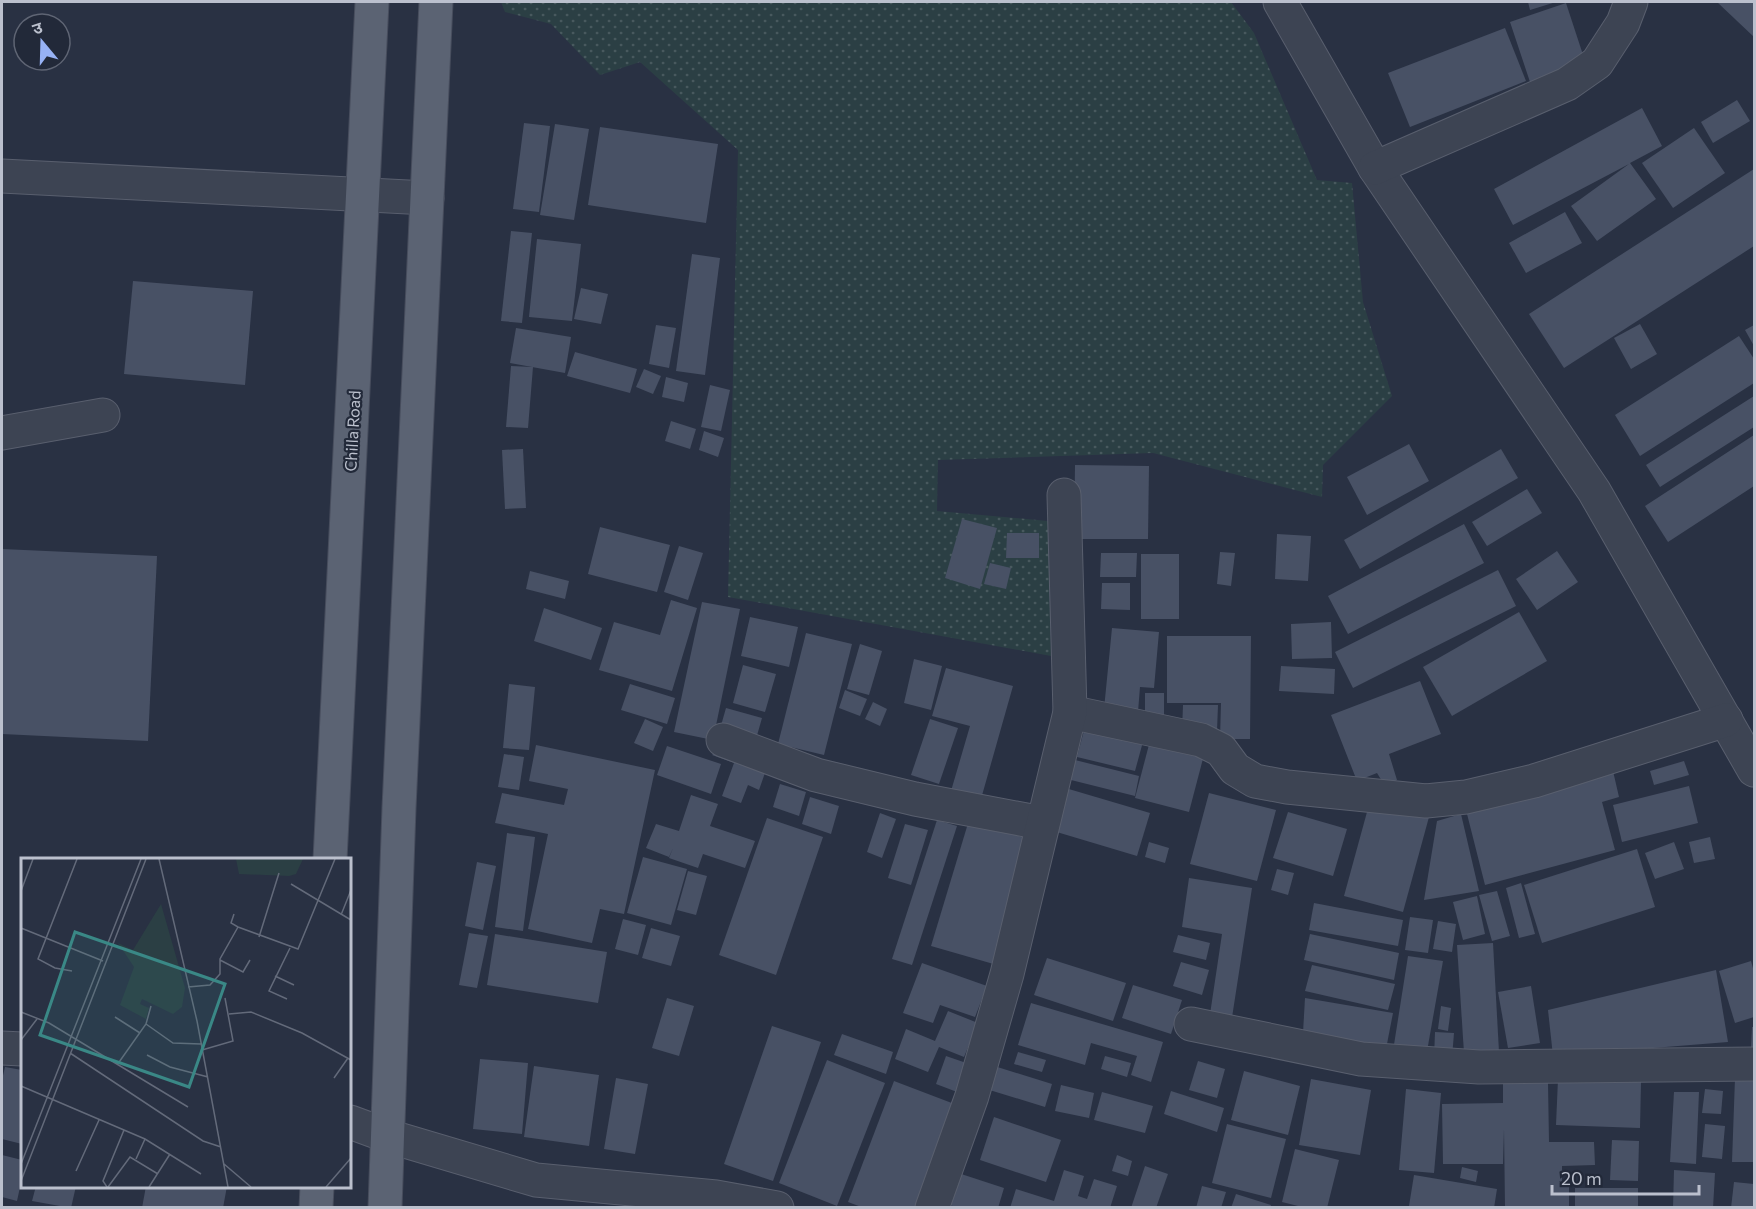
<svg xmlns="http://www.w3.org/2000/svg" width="1756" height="1209" font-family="Commissioner,'Noto Sans Devanagari',sans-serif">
<defs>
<pattern id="grass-dots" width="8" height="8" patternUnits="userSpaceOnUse" patternTransform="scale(1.5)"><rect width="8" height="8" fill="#2b3f44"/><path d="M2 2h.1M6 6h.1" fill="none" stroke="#48595e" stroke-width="1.8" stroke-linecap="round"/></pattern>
</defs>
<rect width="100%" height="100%" fill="#293143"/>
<polygon fill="url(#grass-dots)" points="501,2 1231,2 1254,33 1317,180 1352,183 1363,302 1392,396 1323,465 1322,497 1153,453 938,460 937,511 1048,521 1051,656 728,597 738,150 640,62 600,75 551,24 505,12"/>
<g fill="#485165">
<polygon points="1528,2 1556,2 1530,10"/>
<polygon points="1717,2 1754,2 1754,37"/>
<polygon points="1566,3 1586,64 1530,82 1510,22"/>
<polygon points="1505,28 1526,81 1410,127 1388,73"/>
<polygon points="1737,100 1750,121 1713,143 1701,122"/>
<polygon points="1642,108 1662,146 1630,163 1656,199 1597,241 1571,206 1629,164 1513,225 1494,189"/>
<polygon points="524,123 550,126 539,212 513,209"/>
<polygon points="555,124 589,129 574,220 540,215"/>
<polygon points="600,127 718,144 706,223 588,205"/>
<polygon points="1694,128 1725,173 1673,208 1642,163"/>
<polygon points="1754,169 1754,246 1564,368 1529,314"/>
<polygon points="1565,212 1582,243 1526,273 1509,243"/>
<polygon points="511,231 532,233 522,323 501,321"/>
<polygon points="537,239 581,244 572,321 529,317"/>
<polygon points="692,254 720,258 705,375 676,371"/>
<polygon points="133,281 253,291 245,385 124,374"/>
<polygon points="581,288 608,294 601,324 574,319"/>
<polygon points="1640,324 1657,354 1631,369 1614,338"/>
<polygon points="656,325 676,328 669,368 649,364"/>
<polygon points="1754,325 1754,346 1745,330"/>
<polygon points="516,328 571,337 565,373 510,363"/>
<polygon points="1739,336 1754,359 1754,383 1640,456 1615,415"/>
<polygon points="575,352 637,369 630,393 567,376"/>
<polygon points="511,366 533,367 528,428 506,427"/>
<polygon points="644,369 661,376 653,394 636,387"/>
<polygon points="666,377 688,383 684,402 662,397"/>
<polygon points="710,385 730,390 721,431 701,427"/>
<polygon points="1754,396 1754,427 1660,487 1646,465"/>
<polygon points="671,421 696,429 690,449 665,441"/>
<polygon points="704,431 724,438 718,457 699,450"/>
<polygon points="1754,435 1754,486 1668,542 1645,506"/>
<polygon points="1409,444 1429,481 1367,515 1347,477"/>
<polygon points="523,449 526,508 505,509 502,450"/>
<polygon points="1501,449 1518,478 1360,569 1344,540"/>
<polygon points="1075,465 1149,466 1148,539 1074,539"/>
<polygon points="1527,489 1542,513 1487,546 1472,522"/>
<polygon points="962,519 997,528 980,589 945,578"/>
<polygon points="1464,524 1484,563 1348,634 1328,596"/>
<polygon points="600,527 670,545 657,592 588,574"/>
<polygon points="1007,533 1039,533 1039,558 1006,558"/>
<polygon points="1277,534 1311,536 1308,581 1275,579"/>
<polygon points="679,546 703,553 688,600 664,592"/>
<polygon points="2,549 157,556 148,741 2,734"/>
<polygon points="1557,551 1578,582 1537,610 1516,579"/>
<polygon points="1220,552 1235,553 1231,586 1217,584"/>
<polygon points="1101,553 1137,553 1136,577 1100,577"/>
<rect x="1141" y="554" width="38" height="65"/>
<polygon points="990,563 1011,568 1006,589 984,584"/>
<polygon points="1498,570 1516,606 1353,688 1335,652"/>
<polygon points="530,571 569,581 565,599 526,589"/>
<polygon points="1102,583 1130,583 1130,610 1101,609"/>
<polygon points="671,600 697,608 672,691 599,670 614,622 660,635"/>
<polygon points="702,602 740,609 713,740 674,732"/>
<polygon points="544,608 602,628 591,660 534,641"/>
<polygon points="1519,612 1547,661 1452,716 1423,667"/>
<polygon points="750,617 798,627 789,667 741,656"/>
<polygon points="1331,622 1332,658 1292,659 1291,624"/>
<polygon points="1112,628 1159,632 1154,688 1140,687 1138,712 1104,709"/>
<polygon points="806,633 852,644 824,755 778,744"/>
<polygon points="1167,636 1251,636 1250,739 1220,739 1221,703 1167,703"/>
<polygon points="860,644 882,651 869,695 847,689"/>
<polygon points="914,659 942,666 931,710 904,703"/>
<polygon points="743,665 776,674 765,712 733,703"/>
<polygon points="1281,666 1335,669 1334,694 1279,691"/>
<polygon points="946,668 1013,686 981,799 951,791 970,726 932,716"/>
<polygon points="1420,681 1441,734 1389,754 1397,780 1385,786 1377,773 1357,781 1331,715"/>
<polygon points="509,684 535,687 529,750 503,748"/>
<polygon points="630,684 675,698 667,724 621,710"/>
<polygon points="845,690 867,699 860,716 839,708"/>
<polygon points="1145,693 1164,693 1164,728 1145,723"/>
<polygon points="873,702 887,709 880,726 865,719"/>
<polygon points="1183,705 1218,705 1217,731 1182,732"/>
<polygon points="726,708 762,718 756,739 720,729"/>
<polygon points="645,719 663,727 653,751 634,743"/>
<polygon points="930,719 958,728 939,784 911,775"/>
<polygon points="1086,723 1144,738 1135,771 1077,757"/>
<polygon points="1151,737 1205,751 1189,812 1135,798"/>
<polygon points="536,745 655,770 624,914 600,909 592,943 528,929 548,834 495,823 502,793 564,805 568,789 529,781"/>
<polygon points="667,746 721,764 711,794 657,775"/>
<polygon points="719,748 767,767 759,790 748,785 741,803 722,796 734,763 712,755"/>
<polygon points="504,754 524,757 519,790 498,787"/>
<polygon points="1075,760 1139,776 1135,796 1071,780"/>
<polygon points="1684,761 1689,775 1654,785 1650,771"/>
<polygon points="1613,771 1619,797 1602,802 1615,850 1485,885 1466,810"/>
<polygon points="780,784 806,792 799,816 773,807"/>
<polygon points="1689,786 1698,823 1622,842 1613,805"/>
<polygon points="1062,787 1150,813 1137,856 1050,830"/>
<polygon points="1209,793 1276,810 1257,881 1190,864"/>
<polygon points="691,795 718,804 710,826 755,841 745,868 703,854 698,868 669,858 673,848 669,857 646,848 656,824 679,831"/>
<polygon points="810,797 839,806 831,834 802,824"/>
<polygon points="1370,801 1429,817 1403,912 1344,896"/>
<polygon points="1288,812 1347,829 1333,876 1273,858"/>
<polygon points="880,813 896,819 882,858 867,852"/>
<polygon points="1461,814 1479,891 1424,900 1437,821"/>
<polygon points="767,818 823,837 776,975 719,955"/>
<polygon points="937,820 957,826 912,965 892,959"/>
<polygon points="969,820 1028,839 997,965 931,946"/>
<polygon points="905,824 928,830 911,885 888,878"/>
<polygon points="507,833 535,837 523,931 495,927"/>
<polygon points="1710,837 1715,859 1694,863 1689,842"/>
<polygon points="1149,842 1169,848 1165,863 1145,857"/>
<polygon points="1674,842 1684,869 1655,879 1645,853"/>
<polygon points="1637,849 1655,907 1542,943 1524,885"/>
<polygon points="643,857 687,869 671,925 627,913"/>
<polygon points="477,862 496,866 483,930 465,926"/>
<polygon points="1277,869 1294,873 1288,895 1271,890"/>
<polygon points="688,871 707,876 696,915 677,910"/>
<polygon points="1189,878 1252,888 1231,1024 1209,1021 1222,934 1182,927"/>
<polygon points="1521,883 1535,934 1519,938 1506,888"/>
<polygon points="1497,891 1510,936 1492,941 1479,895"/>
<polygon points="1477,896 1485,934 1463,940 1453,902"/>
<polygon points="1314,903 1403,920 1398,946 1309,930"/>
<polygon points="1410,917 1433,920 1428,953 1405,950"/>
<polygon points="623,919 646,925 638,955 615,949"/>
<polygon points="1438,921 1456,924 1452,952 1433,949"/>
<polygon points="651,928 680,936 671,966 642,958"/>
<polygon points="469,933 488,936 477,988 459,985"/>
<polygon points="495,934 607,952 598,1003 487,985"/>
<polygon points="1310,934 1399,953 1394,980 1304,960"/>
<polygon points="1178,935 1210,943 1206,960 1173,952"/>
<polygon points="1493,943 1499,1052 1464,1053 1457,945"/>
<polygon points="1408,956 1443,961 1426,1057 1393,1051"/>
<polygon points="1047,958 1126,983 1113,1021 1034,995"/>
<polygon points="1751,961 1754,972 1754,1017 1735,1023 1719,971"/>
<polygon points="1181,962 1209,970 1202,995 1173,986"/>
<polygon points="922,963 987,986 975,1017 940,1005 933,1023 903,1013"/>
<polygon points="1312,965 1395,984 1388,1010 1305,991"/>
<polygon points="1716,970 1728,1042 1553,1056 1548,1010"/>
<polygon points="1133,985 1182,1000 1171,1034 1122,1018"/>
<polygon points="1531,986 1540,1043 1508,1048 1498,992"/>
<polygon points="667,998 694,1006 679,1056 652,1048"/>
<polygon points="1305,998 1393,1013 1386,1049 1303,1033"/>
<polygon points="1031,1003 1163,1042 1151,1082 1131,1075 1137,1056 1091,1043 1085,1065 1018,1045"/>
<polygon points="1441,1006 1451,1008 1448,1031 1438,1029"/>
<polygon points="948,1011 978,1023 964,1057 939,1047 928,1072 895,1059 906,1029 935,1041"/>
<polygon points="772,1026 821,1042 773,1181 724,1164"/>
<polygon points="1752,1027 1754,1027 1754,1049 1751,1049"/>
<polygon points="1435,1032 1454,1033 1452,1058 1434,1058"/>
<polygon points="842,1034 893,1052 886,1074 834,1055"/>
<polygon points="1018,1052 1046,1060 1042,1072 1014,1064"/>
<polygon points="946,1056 975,1066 965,1095 936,1084"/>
<polygon points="1105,1056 1131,1063 1127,1077 1101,1069"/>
<polygon points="480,1059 528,1063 522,1134 473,1129"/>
<polygon points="827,1060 885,1083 837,1206 779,1183"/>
<polygon points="1198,1061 1225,1069 1217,1098 1189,1090"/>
<polygon points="991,1065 1052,1084 1045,1107 983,1088"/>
<polygon points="534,1066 599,1075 589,1146 524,1137"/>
<polygon points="5,1067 22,1070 22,1144 2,1139 2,1080"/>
<polygon points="1244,1071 1300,1086 1288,1135 1231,1120"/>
<polygon points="616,1078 648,1084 635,1154 604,1149"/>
<polygon points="1735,1078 1754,1079 1754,1162 1732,1162"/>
<polygon points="1311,1079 1371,1090 1360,1155 1299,1145"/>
<polygon points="1558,1079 1641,1082 1640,1128 1556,1125"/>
<polygon points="894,1081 957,1105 917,1208 864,1208 848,1202"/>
<polygon points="1548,1083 1549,1142 1594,1142 1595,1165 1562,1166 1562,1184 1569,1184 1569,1208 1505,1208 1504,1129 1503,1164 1443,1164 1442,1104 1503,1103 1503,1084"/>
<polygon points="1061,1085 1094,1093 1089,1118 1055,1111"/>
<polygon points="1406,1089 1441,1093 1434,1173 1399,1170"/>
<polygon points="1705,1089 1723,1091 1721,1114 1702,1113"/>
<polygon points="1171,1091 1224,1108 1217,1132 1164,1114"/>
<polygon points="1102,1092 1153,1106 1145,1133 1094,1120"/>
<polygon points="1674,1092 1699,1092 1696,1164 1670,1162"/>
<polygon points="994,1117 1061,1140 1046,1182 980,1160"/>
<polygon points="1227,1124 1286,1139 1271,1198 1212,1183"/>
<polygon points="1705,1124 1725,1126 1722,1159 1702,1157"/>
<polygon points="1612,1140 1639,1141 1638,1181 1610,1180"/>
<polygon points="1295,1149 1339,1160 1327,1208 1306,1208 1282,1202"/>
<polygon points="2,1155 22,1160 22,1178 17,1201 2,1197"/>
<polygon points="1117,1155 1132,1161 1128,1176 1112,1171"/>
<polygon points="1145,1166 1168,1174 1156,1208 1131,1208"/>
<polygon points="1462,1167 1478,1171 1476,1182 1460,1178"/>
<polygon points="1064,1170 1084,1176 1078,1196 1087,1199 1094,1179 1117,1186 1110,1208 1010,1208 1016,1189 1054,1201"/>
<polygon points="1674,1170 1715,1173 1713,1208 1673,1208"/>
<polygon points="952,1171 1004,1188 998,1208 958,1208 942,1202"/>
<polygon points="1414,1175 1497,1189 1494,1208 1409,1206"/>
<polygon points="1734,1182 1754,1184 1754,1208 1731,1208"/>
<polygon points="36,1186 76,1186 71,1208 32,1201"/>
<polygon points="146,1186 227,1186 223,1208 142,1208"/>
<polygon points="1202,1186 1226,1192 1221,1208 1196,1208"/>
<rect x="1575" y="1188" width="63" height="20"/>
<polygon points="1236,1194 1271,1205 1270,1208 1231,1208"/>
</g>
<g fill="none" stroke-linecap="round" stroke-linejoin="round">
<defs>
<g id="minor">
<polyline points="1280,2 1375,168 1594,491 1754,770"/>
<polyline points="1375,168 1567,84 1597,63 1623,23 1631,2"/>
<polyline points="2,176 427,198"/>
<polyline points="2,433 103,415"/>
<polyline points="1070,712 1201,740 1221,750 1235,769 1255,781 1287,787 1426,801 1466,797 1534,781 1726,720"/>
<polyline points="723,740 816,775 915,799 1042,823"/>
<polyline points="1191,1024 1361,1059 1479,1067 1754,1064"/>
<polyline points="2,1048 22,1049"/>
<polyline points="350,1122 388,1136 536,1180 716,1197 777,1208"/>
<polyline points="932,1208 972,1096 1007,974 1070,712 1064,495"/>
</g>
<g id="major">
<polyline points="330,860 372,2"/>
<polyline points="316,1208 317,1186"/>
<polyline points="385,1208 399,808 436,2"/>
</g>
</defs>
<use href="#minor" stroke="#595f6e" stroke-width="35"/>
<use href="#major" stroke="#474d5d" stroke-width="35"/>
<use href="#minor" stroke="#3d4453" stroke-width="33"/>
<use href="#major" stroke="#5b6373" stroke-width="33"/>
</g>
<g text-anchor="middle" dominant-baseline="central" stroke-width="4.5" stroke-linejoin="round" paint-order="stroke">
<g font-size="16" fill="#bbc0cd" stroke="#222939">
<text transform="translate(352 431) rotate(-87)">Chilla Road</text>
</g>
</g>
<g transform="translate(21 858)">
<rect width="330" height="330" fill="#293143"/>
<path d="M 215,1 L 282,1 L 275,16 L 268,18 L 218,16 ZM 140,46 L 164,130 L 161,149 L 152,156 L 121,141 L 119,146 L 128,150 L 125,161 L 99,147 L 113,109 L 97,85 L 112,92 Z" fill="#2b3f44"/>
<path fill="none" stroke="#636a7a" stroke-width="1.5" d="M 138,1 L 176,163 L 207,329M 270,26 L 330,62M 0,33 L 12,1M 213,56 L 210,65 L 217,69 L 277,91 L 314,1M 320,57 L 330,32M 0,70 L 82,103M 238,79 L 258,15M 199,102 L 222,114 L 229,102M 51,113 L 34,110 L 17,101 L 56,1M 254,118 L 273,127M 167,129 L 189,127 L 199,116 L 199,101 L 217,69M 266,141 L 248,133 L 269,90M 0,154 L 28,165 L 167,249M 208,156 L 230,154 L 281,175 L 330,202M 94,159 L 119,175M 125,166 L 152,185 L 180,186M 0,182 L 16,161M 181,192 L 212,183 L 204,140M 49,195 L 182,283 L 200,289M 126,197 L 149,209 L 187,219M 96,207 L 125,166 L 130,148M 313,220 L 327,200M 0,228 L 124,281 L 180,316M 115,301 L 124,281M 0,306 L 120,1M 203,306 L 230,329M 55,313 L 78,262M 0,323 L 125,1M 86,329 L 82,323 L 103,272M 87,329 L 109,299 L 137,316M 128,329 L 149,296M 305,329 L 330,300"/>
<path fill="#3a8886" fill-opacity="0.15" stroke="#3a8886" stroke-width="3" d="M 54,74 L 204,126 L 168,229 L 19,177 Z"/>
<rect width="330" height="330" fill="none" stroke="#bbc0cd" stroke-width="3"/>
</g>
<rect width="1756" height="1209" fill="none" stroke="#bbc0cd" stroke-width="6"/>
<g transform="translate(42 42) rotate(341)"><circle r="28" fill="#222939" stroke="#5f6574" stroke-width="1.5"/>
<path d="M0-4.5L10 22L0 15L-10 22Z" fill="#97b2f5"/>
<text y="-9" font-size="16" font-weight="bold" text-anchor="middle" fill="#bbc0cd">उ</text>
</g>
<path d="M1552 1185v9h147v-9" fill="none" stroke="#bbc0cd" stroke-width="3"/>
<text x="1561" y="1185" font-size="18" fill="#bbc0cd" stroke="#222939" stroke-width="4.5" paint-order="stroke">20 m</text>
</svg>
